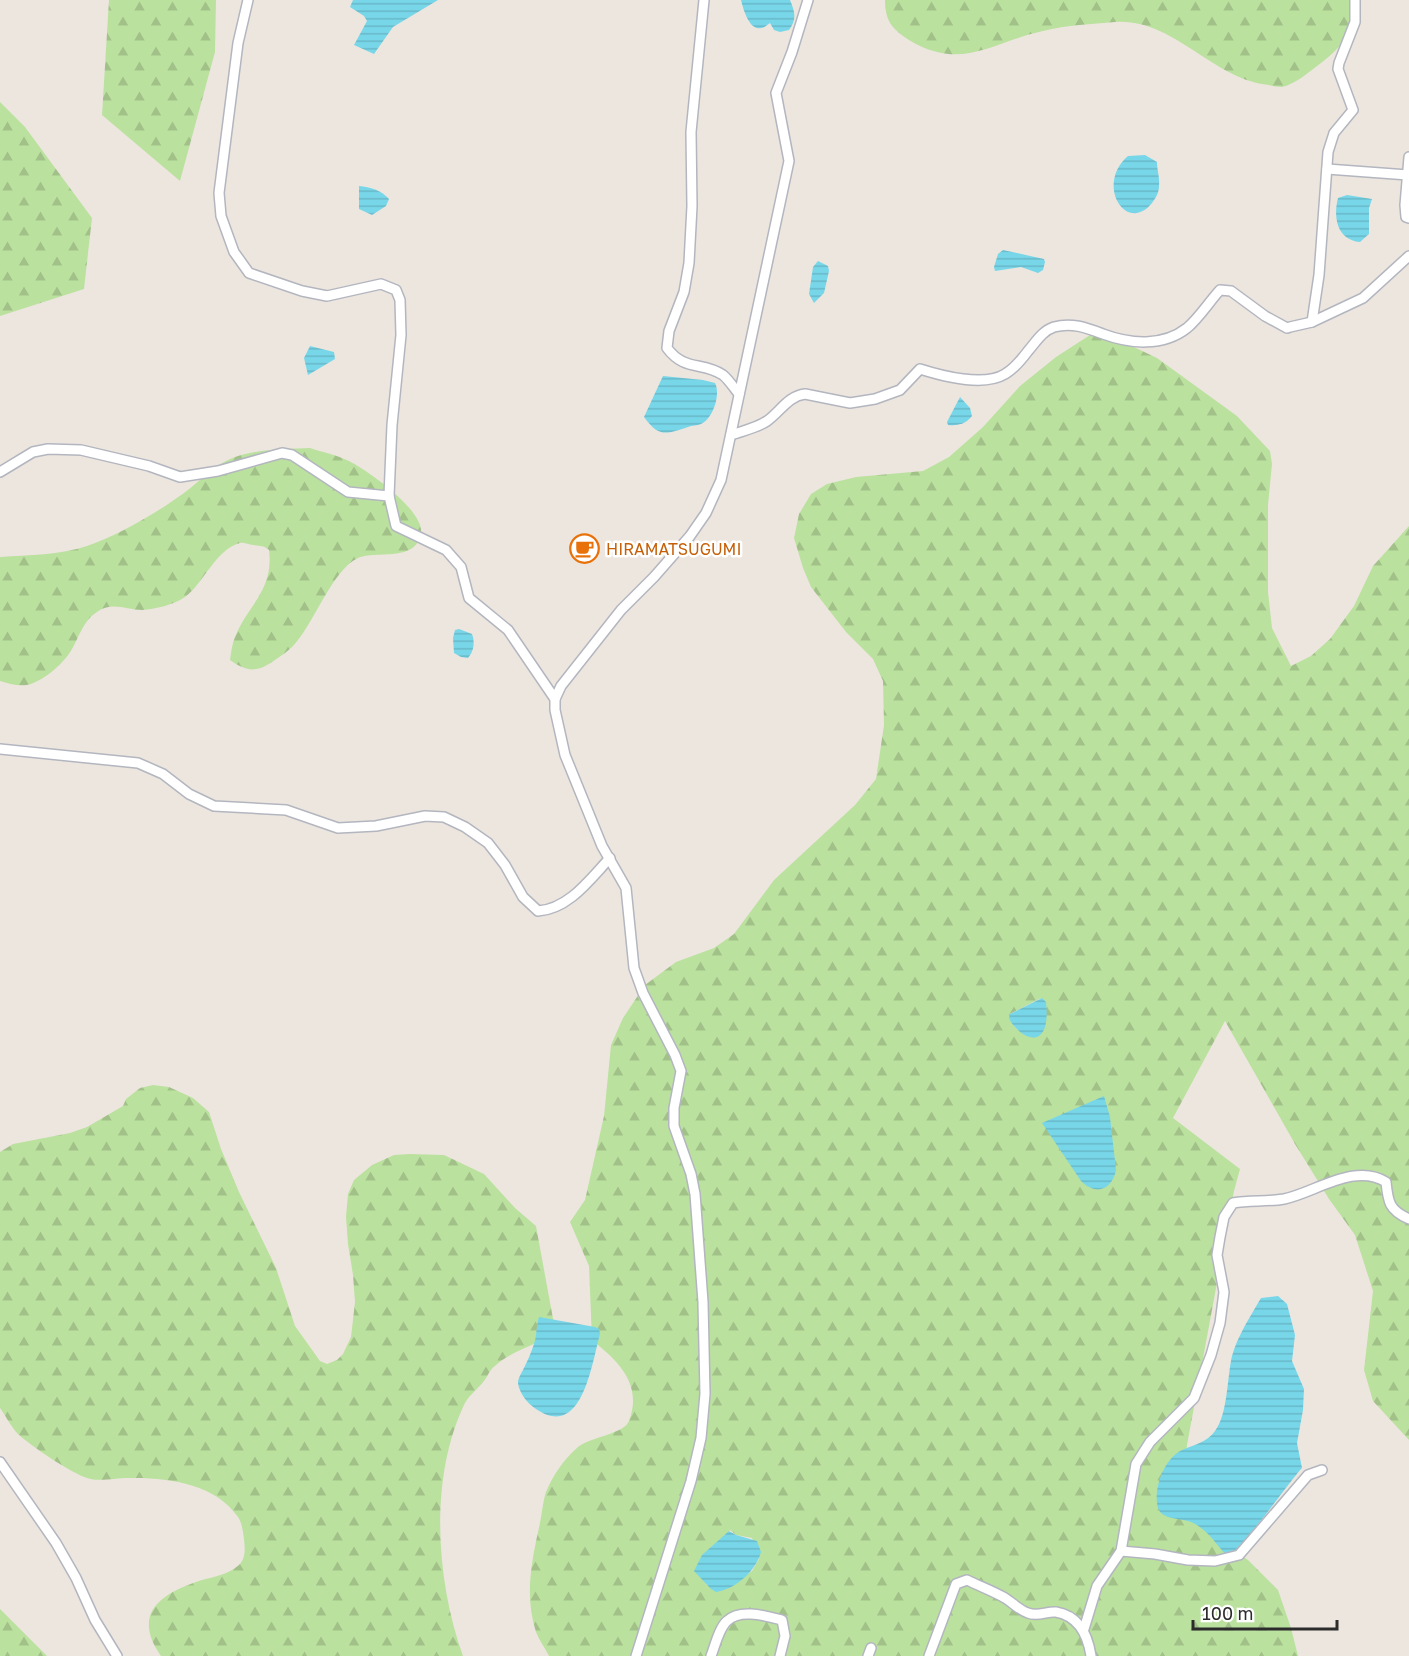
<svg xmlns="http://www.w3.org/2000/svg" width="1409" height="1656" font-family="'Golos Text',sans-serif">
<defs>
<pattern id="forest-firs" width="22" height="20" patternUnits="userSpaceOnUse" patternTransform="scale(1.5)"><rect width="22" height="20" fill="#bbe19f"/><path d="M5 1l3.5 6h-7zM16 11l3.5 6h-7z" fill="#a1c189"/></pattern>
<pattern id="water-rules" width="6" height="5" patternUnits="userSpaceOnUse" patternTransform="scale(1.5)"><rect width="6" height="5" fill="#78d6e9"/><path d="M0 2.5h6" fill="none" stroke="#68b8c8"/></pattern>
</defs>
<rect width="100%" height="100%" fill="#ede6df"/>
<g fill="url(#forest-firs)" fill-rule="evenodd">
<polygon points="109,0 216,0 215,52 180,181 102,115"/>
<path d="M 885,0 L 1361,0 C 1357,26 1342,48 1321,63 C 1310,71 1296,84 1282,87 C 1278,87 1272,86 1269,85 C 1213,80 1174,18 1115,22 C 1092,24 1067,25 1043,31 C 992,42 962,72 909,40 C 892,29 885,21 885,0 Z"/>
<polygon points="0,102 25,127 92,218 84,289 0,316"/>
<path d="M 1090,335 L 1119,340 L 1157,358 L 1237,416 L 1270,451 L 1272,464 L 1268,505 L 1268,592 L 1272,628 L 1291,666 L 1311,656 L 1330,639 L 1354,606 L 1373,566 L 1409,526 L 1409,1440 L 1373,1401 L 1364,1370 L 1373,1291 L 1355,1235 L 1329,1199 L 1295,1144 L 1225,1021 L 1173,1118 L 1240,1169 L 1234,1191 L 1187,1445 L 1184,1487 L 1201,1526 L 1248,1560 L 1278,1590 L 1291,1628 L 1298,1656 L 549,1656 C 545,1648 539,1640 536,1632 C 524,1595 532,1559 540,1523 C 542,1513 543,1501 546,1492 C 553,1475 564,1459 578,1447 C 590,1437 624,1434 629,1421 C 643,1384 618,1361 592,1340 L 589,1266 L 570,1222 L 585,1200 L 604,1116 L 611,1045 L 623,1018 L 645,985 L 676,962 L 714,948 L 734,934 L 774,880 L 855,805 L 876,779 L 884,725 L 883,681 L 873,659 L 846,632 L 811,587 L 803,568 L 794,538 L 799,514 L 811,494 L 827,484 L 856,477 L 923,471 L 949,457 L 983,427 L 1020,386 L 1056,357 ZM 1041,998 L 1021,1032 C 1013,1027 1011,1023 1010,1014 ZM 730,1530 L 736,1535 L 752,1538 L 759,1559 L 752,1571 L 726,1589 L 707,1585 L 699,1574 Z"/>
<path d="M 310,448 C 322,452 337,455 349,461 C 367,470 424,510 421,533 C 416,563 377,550 358,558 C 332,570 314,624 293,646 C 288,651 281,656 275,660 C 258,672 248,673 230,660 C 231,653 232,644 235,637 C 248,605 274,590 269,550 C 264,545 260,546 253,545 C 249,545 243,542 240,543 C 216,549 203,584 185,597 C 174,605 155,609 142,610 C 126,610 112,601 97,612 C 83,621 80,635 72,649 C 64,663 47,678 31,684 C 22,687 9,684 0,681 L 0,557 C 28,555 60,555 87,546 C 117,536 158,512 184,493 C 199,482 211,468 228,460 C 250,449 285,449 310,448 Z"/>
<path d="M 153,1085 L 169,1087 L 193,1098 L 209,1112 L 221,1149 L 239,1192 L 276,1268 L 295,1326 L 320,1361 L 327,1364 L 337,1360 L 343,1354 L 351,1337 L 355,1302 L 353,1275 L 348,1244 L 346,1217 L 348,1194 L 354,1180 L 372,1165 L 394,1155 L 410,1154 L 444,1155 L 484,1174 L 515,1208 L 536,1226 L 556,1335 C 537,1343 510,1352 495,1366 C 490,1369 488,1376 484,1381 C 478,1389 468,1396 464,1405 C 429,1479 436,1581 463,1656 L 161,1656 C 131,1613 161,1593 202,1580 C 214,1577 229,1574 239,1565 C 246,1558 245,1548 244,1539 C 243,1532 242,1523 238,1517 C 215,1483 166,1477 128,1478 C 116,1478 98,1482 87,1478 C 71,1473 31,1446 18,1434 C 11,1427 6,1416 0,1408 L 0,1152 L 13,1144 L 70,1133 L 87,1127 L 123,1106 L 126,1099 L 140,1088 Z"/>
<polygon points="0,1609 47,1656 0,1656"/>
</g>
<g fill="url(#water-rules)">
<polygon points="353,0 438,0 393,27 374,54 354,45 367,21 364,16 350,7"/>
<path d="M 741,0 L 790,0 C 795,12 797,19 789,30 L 780,32 L 774,30 L 770,23 C 767,25 764,28 761,28 C 749,31 743,8 741,0 Z"/>
<path d="M 1145,155 L 1157,162 C 1157,170 1160,178 1159,186 C 1159,192 1156,198 1152,203 C 1126,235 1095,184 1128,156 Z"/>
<path d="M 359,186 C 370,187 381,190 389,199 L 386,206 L 372,215 L 359,209 Z"/>
<path d="M 1347,195 L 1372,199 L 1369,208 L 1369,234 L 1360,242 C 1337,240 1333,217 1338,198 Z"/>
<polygon points="1003,250 1044,259 1045,262 1043,270 1038,273 1021,267 995,271 994,267 998,254"/>
<polygon points="818,261 828,266 829,271 824,293 814,303 809,294 813,267"/>
<polygon points="310,346 334,352 335,359 308,375 304,358"/>
<path d="M 663,376 L 703,380 L 715,383 C 721,394 713,419 701,424 C 697,426 692,425 688,427 C 666,434 659,438 644,417 Z"/>
<path d="M 960,397 L 970,408 L 972,416 C 966,424 957,426 948,425 L 947,422 Z"/>
<path d="M 459,629 L 472,634 C 475,642 474,651 468,658 L 461,657 L 454,653 L 453,638 L 455,630 Z"/>
<path d="M 1042,998 L 1046,1002 C 1047,1011 1048,1029 1040,1035 C 1030,1044 1012,1027 1009,1018 L 1010,1014 Z"/>
<path d="M 1104,1096 L 1110,1117 L 1116,1170 C 1112,1190 1096,1196 1081,1181 L 1042,1123 Z"/>
<path d="M 1278,1296 L 1287,1304 L 1295,1335 L 1292,1361 L 1304,1389 L 1303,1410 L 1297,1443 L 1302,1468 C 1287,1484 1241,1552 1227,1556 C 1216,1544 1206,1528 1191,1522 C 1181,1518 1162,1520 1158,1508 C 1153,1490 1163,1461 1180,1451 C 1192,1445 1207,1443 1215,1431 C 1228,1414 1227,1377 1232,1356 C 1238,1335 1250,1317 1261,1298 Z"/>
<path d="M 539,1317 L 595,1327 L 599,1329 L 600,1334 C 592,1361 583,1441 536,1409 C 528,1404 519,1393 518,1383 C 518,1378 521,1374 523,1370 C 527,1362 531,1353 534,1344 C 537,1335 536,1326 539,1317 Z"/>
<path d="M 729,1531 L 736,1535 L 757,1541 L 761,1552 C 756,1571 736,1589 716,1592 L 711,1589 L 694,1571 L 702,1555 Z"/>
</g>
<g fill="none" stroke-linecap="round" stroke-linejoin="round">
<defs>
<g id="street">
<polyline points="248,0 238,43 219,193 221,216 234,252 249,273 302,291 327,296 381,284 396,290 400,300 401,335 392,425 389,496 396,526 446,550 461,567 469,598 508,630 555,699"/>
<path d="M 704,0 L 691,132 L 692,206 L 689,263 L 684,292 L 669,331 L 667,348 C 685,372 702,361 723,375 C 729,380 734,388 739,394"/>
<polyline points="1409,157 1405,205 1406,217 1409,218"/>
<polyline points="1327,169 1408,175"/>
<polyline points="1312,322 1319,275 1328,152 1334,133 1353,110 1338,69 1339,63 1355,22 1355,0"/>
<path d="M 731,435 C 742,431 757,428 767,421 C 780,412 788,396 805,394 L 850,403 L 875,399 L 900,390 L 920,369 C 942,376 984,387 1005,374 C 1014,369 1022,359 1028,351 C 1036,342 1042,331 1054,327 C 1072,322 1087,328 1103,334 C 1130,344 1163,347 1187,328 C 1199,318 1209,302 1220,290 L 1231,291 L 1265,316 L 1287,328 L 1290,327 L 1312,322 L 1363,298 L 1409,256"/>
<polyline points="0,472 33,452 48,449 81,450 149,466 180,477 218,471 282,453 292,455 348,492 389,496"/>
<path d="M 0,749 L 138,763 L 163,774 L 189,794 L 214,806 L 286,810 L 338,828 L 376,826 L 425,816 L 444,817 L 465,827 L 488,843 L 505,865 L 523,897 L 538,911 C 569,909 590,879 610,858"/>
<polyline points="0,1462 56,1543 76,1578 95,1620 117,1656"/>
<polyline points="1121,1551 1155,1554 1188,1560 1215,1561 1239,1555 1308,1475 1322,1470"/>
<path d="M 1084,1629 L 1097,1586 L 1121,1551 L 1136,1464 L 1150,1442 L 1194,1398 L 1211,1355 L 1220,1323 L 1224,1292 L 1217,1255 L 1220,1237 L 1224,1217 L 1233,1203 C 1250,1200 1267,1202 1284,1199 C 1314,1193 1355,1162 1386,1182 C 1388,1202 1389,1210 1409,1219"/>
<polyline points="636,1656 691,1481 701,1438 705,1394 703,1302 695,1194 691,1174 674,1126 674,1108 681,1071 675,1055 643,993 634,968 626,888 602,846 565,755 555,710 555,699 561,686 621,610 654,577 690,536 706,513 721,480 789,161 776,93 792,52 808,0"/>
<path d="M 711,1656 C 715,1646 719,1628 727,1621 C 740,1608 766,1616 782,1620 L 785,1636 L 780,1656"/>
<polyline points="868,1656 871,1648"/>
<path d="M 929,1656 L 956,1584 L 967,1580 C 979,1586 993,1591 1005,1598 C 1013,1603 1019,1610 1028,1613 C 1038,1617 1047,1611 1056,1612 C 1079,1616 1088,1636 1091,1656"/>
</g>
</defs>
<use href="#street" stroke="#b3b6bf" stroke-width="12"/>
<use href="#street" stroke="#fff" stroke-width="9"/>
</g>
<defs>
<symbol id="cafe-ring" viewBox="-11 -11 22 22"><circle r="9.5" fill="#fff" stroke="#e8710a" stroke-width="1.5"/><path d="M-5.5-4.5H6V0H3Q3 3.5 0 3.5H-2.5Q-5.5 3.5-5.5 0ZM3-3.2v2h1.7v-2ZM-6 4.5H4V6H-6Z" fill="#e8710a"/></symbol>
</defs>
<g fill-rule="evenodd">
<use href="#cafe-ring" x="568" y="532" width="33" height="33"/>
</g>
<g text-anchor="middle" dominant-baseline="central" stroke-width="5" stroke-linejoin="round" paint-order="stroke">
<g font-size="16" fill="#c56008" stroke="#fff" text-anchor="start">
<text x="606" y="549">HIRAMATSUGUMI</text>
</g>
</g>
<path d="M1193 1620v9h144v-9" fill="none" stroke="#2c2c2c" stroke-width="3"/>
<text x="1202" y="1620" font-size="18" fill="#2c2c2c" stroke="#ffffff" stroke-width="4.5" paint-order="stroke">100 m</text>
</svg>
